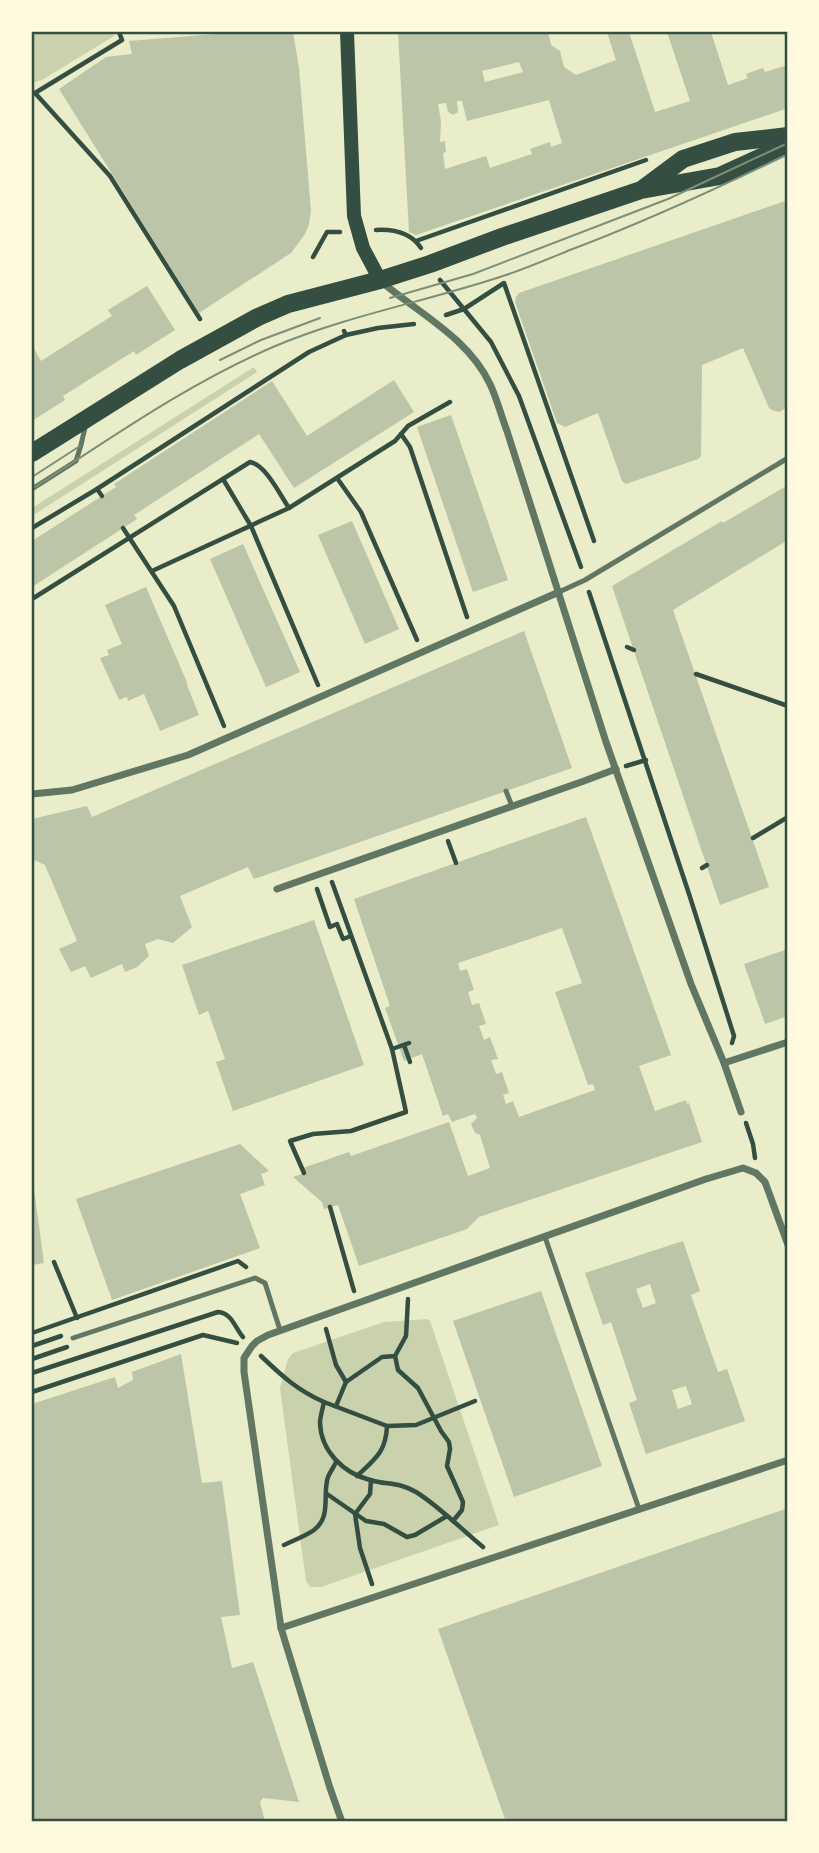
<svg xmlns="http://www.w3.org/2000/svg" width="819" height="1853" font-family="Karla,sans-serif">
<rect width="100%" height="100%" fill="#e9edc9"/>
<g fill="#cad2ad">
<polygon points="32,32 115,32 113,33 114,36 42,80 32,83"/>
<polygon points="254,367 257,372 32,516 32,508"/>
<polygon points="427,1319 430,1321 499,1525 321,1587 310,1587 306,1581 280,1388 288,1359 293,1353 384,1322"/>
</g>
<g fill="#bcc5a7" fill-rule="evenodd">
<polygon points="241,32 293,32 299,68 311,211 309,224 305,234 291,253 199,313 59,89 106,57 132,54 129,41"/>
<path d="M 398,32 L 548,32 L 551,45 L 560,51 L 564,67 L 576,75 L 616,60 L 607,32 L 629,32 L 655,112 L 690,101 L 667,32 L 711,32 L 728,85 L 748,78 L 746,74 L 763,68 L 765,72 L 788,65 L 788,108 L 416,235 L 409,232 ZM 519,62 L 523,72 L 485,82 L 482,71 ZM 549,100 L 562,143 L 551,147 L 550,142 L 530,149 L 532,154 L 490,168 L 486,156 L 445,169 L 443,153 L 446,152 L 445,141 L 440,142 L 441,121 L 438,104 L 446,103 L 448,112 L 453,115 L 458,112 L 457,101 L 462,101 L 467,121 Z"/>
<polygon points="788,200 788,407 779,412 772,410 769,408 743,348 702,365 701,456 698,459 626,484 622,481 598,413 565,427 557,423 515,302 516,297 519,293"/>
<polygon points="147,286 175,330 136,355 134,351 63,396 65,400 32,421 32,345 41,361 112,316 108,310"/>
<polygon points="394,380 414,412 294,488 259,434 134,515 137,519 32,587 32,541 116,487 114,484 272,381 307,436"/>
<polygon points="451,415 508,580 473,592 417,427"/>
<polygon points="788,485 788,540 673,610 769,887 720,905 612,586 722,521 723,523"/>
<polygon points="352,521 399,629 365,644 318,535"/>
<polygon points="243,544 300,672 266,687 210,559"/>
<polygon points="146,587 186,680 188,685 187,685 199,715 160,731 144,694 128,701 127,697 119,700 100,658 109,655 107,650 122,644 105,605"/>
<polygon points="524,631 572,768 254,879 248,867 180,896 192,927 173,943 158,939 145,944 149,956 137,967 125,972 122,964 91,978 85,966 71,972 59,949 77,941 45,865 32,859 32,819 87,806 92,817"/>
<path d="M 586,817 L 671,1055 L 639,1066 L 655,1111 L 686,1100 L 687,1104 L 689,1103 L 702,1142 L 479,1217 L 467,1229 L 359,1266 L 338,1205 L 324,1209 L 322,1202 L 293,1177 L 304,1173 L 303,1168 L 349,1152 L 351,1156 L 449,1122 L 468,1176 L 490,1168 L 480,1135 L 475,1133 L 471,1124 L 477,1118 L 475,1114 L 452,1122 L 448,1114 L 443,1116 L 422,1054 L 404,1061 L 385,1008 L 390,1006 L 354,899 ZM 562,928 L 582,983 L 555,992 L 588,1085 L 593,1084 L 595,1090 L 519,1117 L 513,1101 L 506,1104 L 503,1095 L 509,1093 L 502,1072 L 496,1074 L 491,1060 L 498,1059 L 490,1037 L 484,1040 L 479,1026 L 486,1024 L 479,1003 L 472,1005 L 468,992 L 474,990 L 467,969 L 460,971 L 458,963 Z"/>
<polygon points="314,920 364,1065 233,1111 216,1062 225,1059 208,1011 199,1015 182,965"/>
<polygon points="788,949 788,1016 765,1024 744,964"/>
<polygon points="240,1144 269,1171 261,1174 265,1185 240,1194 260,1248 112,1300 76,1199"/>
<polygon points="32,1182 33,1182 44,1263 32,1265"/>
<path d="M 683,1241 L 700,1291 L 691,1295 L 718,1372 L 727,1369 L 745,1421 L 646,1454 L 629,1403 L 637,1400 L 611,1322 L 603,1325 L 585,1273 ZM 650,1284 L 656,1303 L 643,1308 L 636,1289 ZM 686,1386 L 692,1404 L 678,1409 L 672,1390 Z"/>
<polygon points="541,1291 602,1466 514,1497 453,1321"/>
<polygon points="181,1354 202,1483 222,1481 240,1615 221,1617 232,1668 253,1662 299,1802 263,1798 260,1802 265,1822 32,1822 32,1404 115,1377 118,1388 133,1380 132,1372"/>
<polygon points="788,1508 788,1822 506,1822 438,1629"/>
</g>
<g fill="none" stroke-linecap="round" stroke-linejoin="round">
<g stroke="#344e41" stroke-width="4.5">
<polyline points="119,32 122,40 35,93 110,176 200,319"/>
<path d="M 376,230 C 393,229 411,233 421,248"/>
<polyline points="416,241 646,160"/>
<polyline points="313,257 327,232 340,232"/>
<polyline points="440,280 491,342 519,396 581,567"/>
<polyline points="446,315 464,309 504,283 594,541"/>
<polyline points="346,335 378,328 414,324"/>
<polyline points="401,434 410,447 467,617"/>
<polyline points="337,478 361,512 417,640"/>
<polyline points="223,479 251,526 318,685"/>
<polyline points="97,489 102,496"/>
<polyline points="32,528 97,489 309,352 346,335 344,331"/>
<polyline points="123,528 174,606 224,726"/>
<polyline points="152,571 289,508 395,441 408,426 450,402"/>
<polyline points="589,592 690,897 734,1036 732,1043"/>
<path d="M 32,599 L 250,462 C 266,465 280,495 289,508"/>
<polyline points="627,647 634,650"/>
<polyline points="696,674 788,706"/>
<polyline points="626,766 646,760"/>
<polyline points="753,838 788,817"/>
<polyline points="448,841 456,863"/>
<polyline points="702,868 707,865"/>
<polyline points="332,882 392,1049 409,1043"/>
<polyline points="317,889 330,927 337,924 343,939 351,936"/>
<polyline points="404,1045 410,1062"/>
<polyline points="746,1123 753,1144 755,1158"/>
<polyline points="304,1173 290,1141 313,1134 351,1131 406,1112 392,1049"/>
<polyline points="330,1207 354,1291"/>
<polyline points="54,1262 77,1318"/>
<polyline points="326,1329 336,1365 346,1382"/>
<polyline points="32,1333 238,1261 246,1267"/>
<polyline points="32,1346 61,1336"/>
<path d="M 261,1356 C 282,1376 297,1390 324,1402 C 323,1408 320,1416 320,1423 C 321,1451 343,1473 370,1480 C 387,1485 399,1482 416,1492 C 440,1507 461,1529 483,1547"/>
<polyline points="395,1356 398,1370 418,1388 441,1431 449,1442 450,1449 447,1466 463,1502 462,1510 453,1521"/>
<polyline points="32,1359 67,1347"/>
<path d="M 32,1373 L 218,1312 C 232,1313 235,1328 243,1337"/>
<polyline points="32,1392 203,1335 237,1343"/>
<polyline points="324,1402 387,1426 416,1425 475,1401"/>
<polyline points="336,1406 346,1382 382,1357 395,1356 406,1336 408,1299"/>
<path d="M 357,1476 C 375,1459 386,1452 387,1426"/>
<polyline points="371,1480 370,1494 355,1514 360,1548 372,1584"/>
<polyline points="327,1494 366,1521 384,1524 407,1537 415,1535 447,1516"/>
<path d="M 284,1545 C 294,1540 306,1536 314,1530 C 332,1516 322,1495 328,1477 C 330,1472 334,1467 336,1462"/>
</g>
<g stroke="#617663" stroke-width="5">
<polyline points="32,489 76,461 81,445 86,423"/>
<polyline points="559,592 585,580 788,458"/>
<polyline points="506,791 512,806"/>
<polyline points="545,1237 639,1509"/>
<polyline points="73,1338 255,1278 265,1283 280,1330"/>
</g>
<g stroke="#617663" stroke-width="7">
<path d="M 383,283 C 420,314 468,338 490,384 C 497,399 501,415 507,431 L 606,742 L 691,984 L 724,1063 L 741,1112"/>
<polyline points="32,794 72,790 188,755 559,592"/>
<polyline points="277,889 584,781 616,769"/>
<polyline points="724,1063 788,1042"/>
<polyline points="281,1628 788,1460"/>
<polyline points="342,1822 330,1788 281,1628 244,1372 244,1358 252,1346 257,1341 268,1335 706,1179 743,1168 756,1173 765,1182 788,1245"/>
</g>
<polyline stroke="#344e41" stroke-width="14" points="347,32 354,216 363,248 380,280"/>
<g stroke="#344e41" stroke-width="18">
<polyline points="644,188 683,159 735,142 788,136"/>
<polyline points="32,453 180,360 258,317 288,304 380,280 430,264 502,237 641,190 720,176 788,145"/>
</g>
<g stroke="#7c8e77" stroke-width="2">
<polyline points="390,298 473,274 668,199 788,143"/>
<polyline points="220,360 261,340 320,318"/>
<polyline points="32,477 80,446"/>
<path d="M 32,489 C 110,439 187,384 273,347 C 348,315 429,301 506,275 C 527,268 548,259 570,250 C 644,222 716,189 788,154"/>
</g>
</g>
<rect width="819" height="1853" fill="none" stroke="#fefae0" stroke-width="66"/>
<rect x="33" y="33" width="753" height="1787" fill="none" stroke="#344e41" stroke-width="2.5"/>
</svg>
